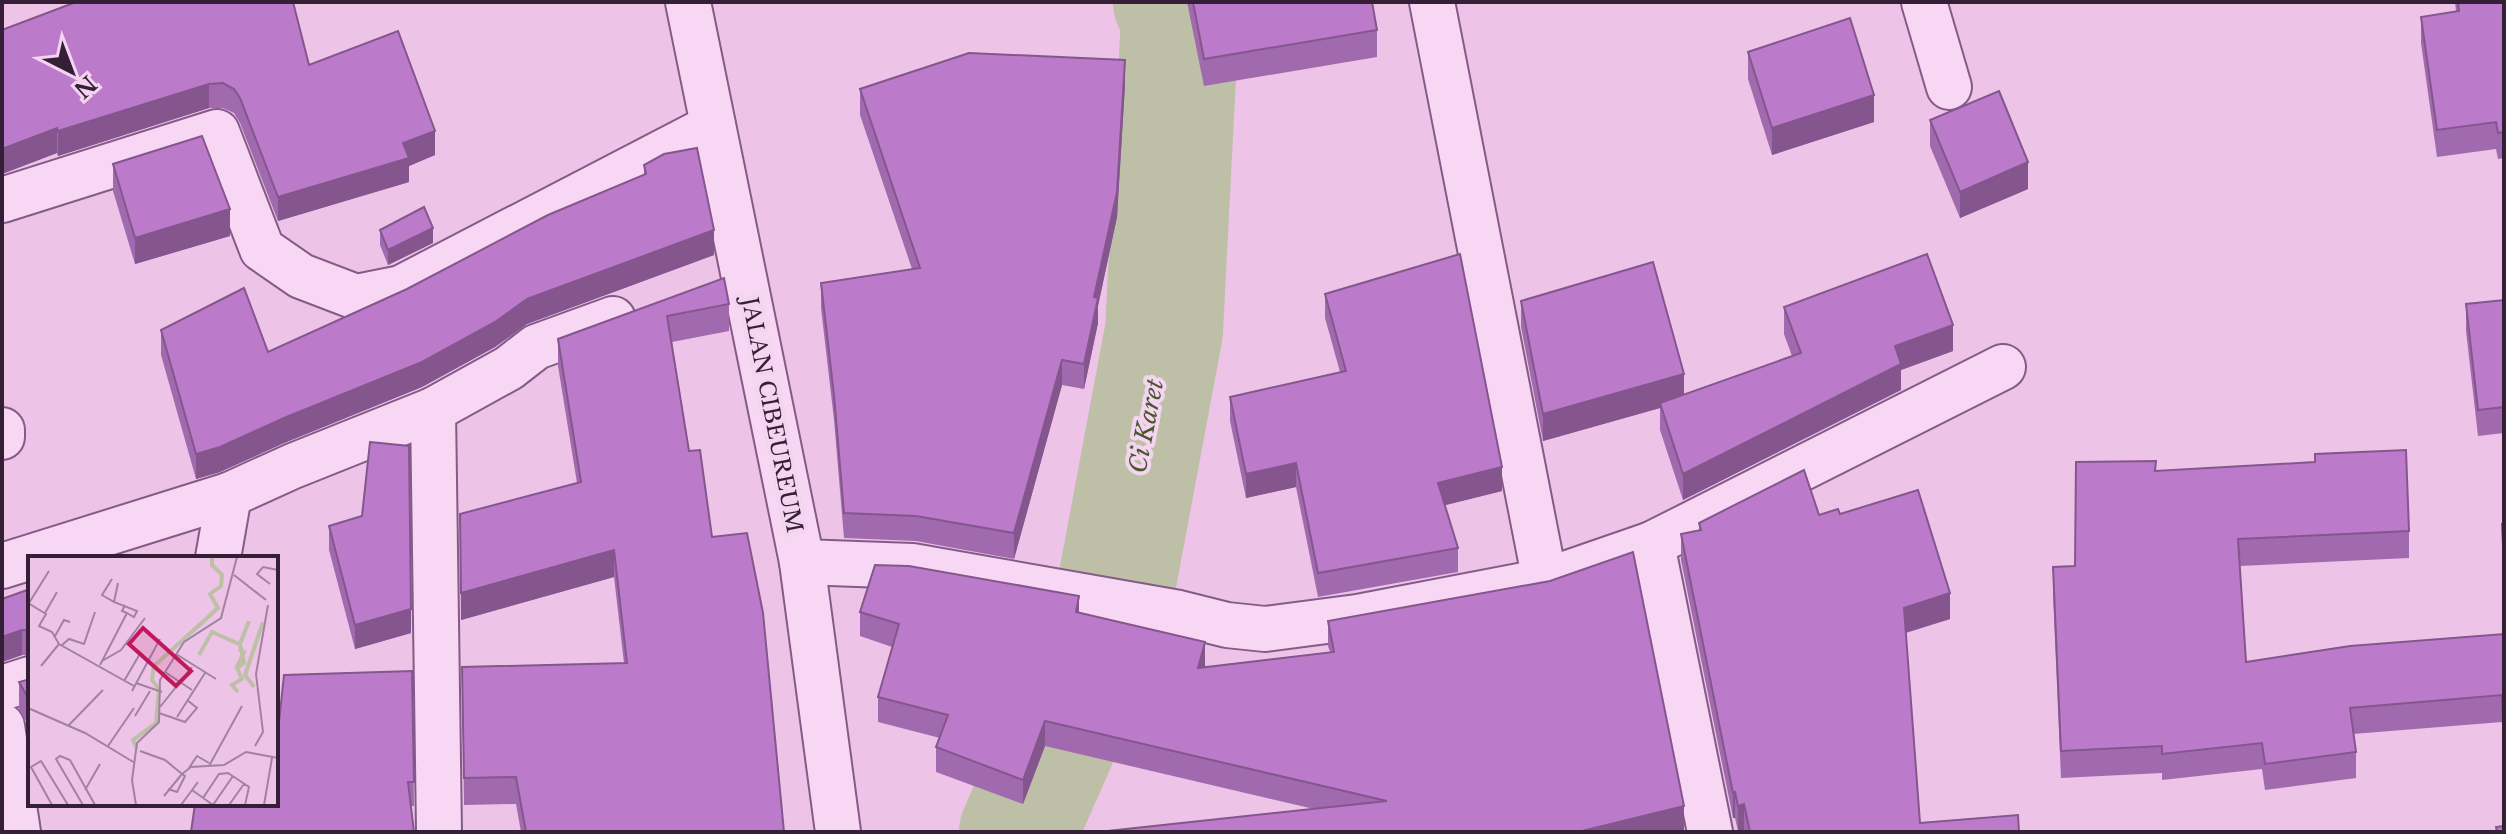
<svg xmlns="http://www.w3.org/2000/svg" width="2506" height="834" font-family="'Libre Baskerville',serif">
<rect width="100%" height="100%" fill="#edc4e8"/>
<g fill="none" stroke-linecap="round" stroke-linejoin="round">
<polyline stroke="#bdc0a6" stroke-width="118" points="1018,832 1109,625 1164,331 1180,18 1172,2"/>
<defs>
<g id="street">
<polyline points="688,2 802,562 838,832"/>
<polyline points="1432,2 1545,581"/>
<polyline points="1924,2 1949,87"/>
<polyline points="2,200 217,132 262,249 301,276 356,297 401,288 713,126"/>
<polyline points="2,430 2,437"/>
<polyline points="1652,544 2003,367"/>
<polyline points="218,558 229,495 293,466 433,410"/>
<polyline points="802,562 912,566 1179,613 1227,625 1265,629 1357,617 1545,581 1652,544 1710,832"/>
<polyline points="2,566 229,495"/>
<polyline points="2,688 30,679"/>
<polyline points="2,726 18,832"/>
<polyline points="439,832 433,410 509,368 536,347 613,319"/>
</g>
</defs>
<use href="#street" stroke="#845b87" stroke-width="48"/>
<use href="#street" stroke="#f8d7f4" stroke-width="44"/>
</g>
<g fill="#a26aae">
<polygon points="1187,2 1372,2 1377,30 1377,57 1204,86"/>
<polygon points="2455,2 2504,2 2504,158 2498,159 2496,149 2437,157 2421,43 2421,17 2456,11"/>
<polygon points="2,30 309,65 435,155 409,166 409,182 278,221 240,123 234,113 223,108 209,108 58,156 57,153 2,174"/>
<polygon points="1748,52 1874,122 1772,155 1748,79"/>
<polygon points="1125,85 1117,217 1098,306 1098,323 1084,389 1062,385 1014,559 916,541 844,538 834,420 821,308 821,283 912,269 860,115 860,89"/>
<polygon points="1930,120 2028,189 1960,218 1930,146"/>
<polygon points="113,164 230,236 135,264 113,191"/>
<polygon points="644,165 714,255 527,324 495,347 422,387 284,443 220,472 196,479 161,355 161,330 268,352 407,289 644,175"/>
<polygon points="380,230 433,243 388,265 380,245"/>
<polygon points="724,278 729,304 729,331 672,342 689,451 712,537 784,832 521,832 516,804 464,805 462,667 624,663 614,577 461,620 460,514 577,483 558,366 558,339"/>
<polygon points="1325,294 1502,491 1445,505 1458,548 1458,572 1318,597 1296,487 1246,498 1230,421 1230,397 1340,372 1325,318"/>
<polygon points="2504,300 2504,433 2478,436 2466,331 2466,304"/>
<polygon points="1521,301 1684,395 1792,356 1784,334 1784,307 1953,351 1901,370 1901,390 1683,500 1660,430 1660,408 1543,441 1521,327"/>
<polygon points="2155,471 2409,531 2409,558 2240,566 2246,662 2504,634 2504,781 2502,722 2353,734 2356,752 2356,778 2265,790 2262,769 2162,780 2162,773 2061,778 2053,593 2053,567 2075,566"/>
<polygon points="1840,514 1950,619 1906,633 1920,823 2019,832 1745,832 1744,830 1738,831 1735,818 1733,818 1681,560 1681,534 1699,530 1699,523"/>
<polygon points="362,516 411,633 355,649 329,550 329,526"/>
<polygon points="2502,524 2504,524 2504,592 2502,550"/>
<polygon points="30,589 30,655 22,655 2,662 2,599"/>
<polygon points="860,612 1079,613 1204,667 1330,652 1328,646 1328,621 1684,831 1679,832 1098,832 1314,809 1045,746 1023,804 936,772 936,747 940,738 878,722 878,697 892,647 860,636"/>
<polygon points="412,671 414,806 411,806 279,722"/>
<polygon points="30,679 30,744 27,722 19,709 19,682"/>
</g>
<g fill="#84568d">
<polygon points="1125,60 1125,85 1117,217 1098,306 1098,323 1084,389 1084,364"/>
<polygon points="209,84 209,108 58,156 58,131"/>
<polygon points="1874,95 1874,122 1772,155 1772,128"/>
<polygon points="57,128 57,153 2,174 2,149"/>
<polygon points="435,131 435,155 409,166 409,182 278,221 278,197 403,143"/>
<polygon points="2028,162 2028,189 1960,218 1960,192"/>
<polygon points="230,209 230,236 135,264 135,238"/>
<polygon points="433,228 433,243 388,265 388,250"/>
<polygon points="714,230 714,255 527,324 495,347 422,387 284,443 220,472 196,479 196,454 527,299"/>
<polygon points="1953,325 1953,351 1901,370 1901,390 1683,500 1683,474 1895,346"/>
<polygon points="1062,360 1062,385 1014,559 1014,533"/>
<polygon points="1684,374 1684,401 1660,403 1660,408 1543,441 1543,414"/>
<polygon points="1296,463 1296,487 1246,498 1246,474"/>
<polygon points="1502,467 1502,491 1438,507 1438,483"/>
<polygon points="614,550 614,577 461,620 461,593"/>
<polygon points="1950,593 1950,619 1904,633 1904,608"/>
<polygon points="1079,596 1079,621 1076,612"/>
<polygon points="411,609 411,633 355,649 355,625"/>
<polygon points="22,630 22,655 2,662 2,637"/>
<polygon points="1205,642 1205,667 1198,693 1198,668"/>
<polygon points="1045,721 1045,746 1023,804 1023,780"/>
<polygon points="1735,792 1735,818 1733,818 1733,793"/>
<polygon points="1744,804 1744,830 1738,831 1738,806"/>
<polygon points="1684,806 1684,831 1679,832 1578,832"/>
</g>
<g fill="#bc7bca" stroke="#84568d" stroke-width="2">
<polygon points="76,2 293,2 309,65 398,31 435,131 403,143 409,158 278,197 240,98 234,89 223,83 209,84 58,131 57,128 2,149 2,30"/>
<polygon points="1193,2 1372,2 1377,30 1204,59"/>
<polygon points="2458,2 2504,2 2504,132 2498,133 2496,122 2437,130 2421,17 2459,11"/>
<polygon points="1850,18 1874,95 1772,128 1748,52"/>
<polygon points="969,53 1125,60 1117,192 1094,297 1098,298 1084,364 1062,360 1014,533 916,516 844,513 834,395 821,283 920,268 860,89"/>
<polygon points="1999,91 2028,162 1960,192 1930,120"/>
<polygon points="202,136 230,209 135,238 113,164"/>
<polygon points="697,148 714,230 527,299 495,322 422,362 284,418 220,447 196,454 161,330 244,288 268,352 407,289 548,215 646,174 644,165 664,154"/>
<polygon points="424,207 433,228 388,250 380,230"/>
<polygon points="1460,254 1502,467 1438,483 1458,548 1318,573 1296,463 1246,474 1230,397 1346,371 1325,294"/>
<polygon points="1927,254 1953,325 1895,346 1901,364 1683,474 1660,403 1801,353 1784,307"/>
<polygon points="1653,262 1684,374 1543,414 1521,301"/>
<polygon points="724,278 729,304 667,316 689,451 700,450 712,537 747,533 763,613 784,832 526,832 516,777 464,778 462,667 627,663 614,550 461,593 460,514 581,482 558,339"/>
<polygon points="2504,300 2504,407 2478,410 2466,304"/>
<polygon points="370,442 409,446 411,609 355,625 329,526 362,516"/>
<polygon points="2406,450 2409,531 2238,539 2246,662 2350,646 2504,634 2504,755 2502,695 2350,708 2356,752 2265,764 2262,743 2162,754 2162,746 2061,751 2053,567 2075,566 2076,462 2156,461 2155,471 2315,462 2315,454"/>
<polygon points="1804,470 1819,515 1838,509 1840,514 1918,490 1950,593 1904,608 1920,823 2018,815 2019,832 1750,832 1744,804 1738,806 1735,792 1733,793 1681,534 1701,530 1699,523"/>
<polygon points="2502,524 2504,524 2504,566"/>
<polygon points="1633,552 1684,806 1578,832 1098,832 1387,801 1045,721 1023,780 936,747 948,715 878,697 899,624 860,612 875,565 909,566 1079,596 1076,612 1205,642 1198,668 1334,652 1328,621 1550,581"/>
<polygon points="30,589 30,630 22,630 2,637 2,599"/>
<polygon points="412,671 414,782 408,782 414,832 191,832 195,804 276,804 276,722 279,722 284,675"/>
<polygon points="30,679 30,717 27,696 19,682"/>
<polygon points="2504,826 2504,832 2497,832 2496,827"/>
</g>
<g text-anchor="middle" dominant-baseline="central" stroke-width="8" stroke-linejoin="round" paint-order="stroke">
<g font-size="22" fill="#351f37" stroke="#f4d4f0">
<text transform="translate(772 415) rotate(79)">JALAN CIBEUREUM</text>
</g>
<g font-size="24" font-style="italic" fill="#49572e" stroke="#f4d4f0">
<text transform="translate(1146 426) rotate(-79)">Ci Karet</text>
</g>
</g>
<g transform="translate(28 556)">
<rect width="250" height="250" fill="#edc4e8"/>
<path fill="none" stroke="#bdc0a6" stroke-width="4" d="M 171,99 L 184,76 L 211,88M 208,113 L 216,96 L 211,93M 226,131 L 217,119 L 235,66M 210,136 L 204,129 L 214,123 L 209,112 L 216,107 L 212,88 L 221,65M 109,193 L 105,184 L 128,167 L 131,133 L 124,124 L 126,110 L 190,52 L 182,38 L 193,30 L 194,19 L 184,9 L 184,1"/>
<path fill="none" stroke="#a382a1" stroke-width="2" d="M 206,19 L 238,44M 84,23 L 74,39 L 86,46M 90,27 L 86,46 L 109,55 L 106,61 L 99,57M 242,28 L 229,18 L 235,11 L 250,14M 0,47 L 18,58 L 11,70 L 24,76 L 31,88 L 106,130M 1,47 L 21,15M 17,57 L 29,36M 27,80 L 36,64 L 42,66M 34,89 L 41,83 L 56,88 L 67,56M 148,98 L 188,123M 74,105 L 93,94 L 117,62M 72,109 L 99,57 L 94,55 L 97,49M 13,110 L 31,88M 137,116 L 164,134M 96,125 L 113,96M 108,127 L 134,136M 104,135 L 132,83M 132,151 L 164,111M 0,152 L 57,177 L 107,207M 131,157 L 157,166 L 169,152 L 159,144M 107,160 L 122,135M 149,161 L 177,117M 40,170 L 75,134M 80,190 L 106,152M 227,190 L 235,176 L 228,118 L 240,49M 112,195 L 137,204 L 154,218 L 163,211 L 196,209 L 218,196 L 250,202M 181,210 L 214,150M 161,212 L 169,200 L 181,207M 140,233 L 149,236 L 157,220 L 154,218M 57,234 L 72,208M 164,234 L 185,249M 136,240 L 154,218M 175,242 L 191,218 L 200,217 L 221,231 L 217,249M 24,249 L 3,211 L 13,205 L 40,249M 55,249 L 28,203 L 32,200 L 42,204 L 67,249M 108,249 L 104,224 L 109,187 L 131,166 L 132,124 L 156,86 L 193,62 L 209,1M 153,249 L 170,226M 185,249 L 205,220M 201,249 L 216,228M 236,249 L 244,202"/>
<path fill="#c2185b" fill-opacity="0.15" stroke="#c2185b" stroke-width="4" d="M 115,72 L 163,115 L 148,130 L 101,88 Z"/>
<rect width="250" height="250" fill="none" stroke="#351f37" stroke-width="4"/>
</g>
<rect width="2506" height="834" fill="none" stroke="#351f37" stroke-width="8"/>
<g transform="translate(72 72) rotate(138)" stroke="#f4d4f0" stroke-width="6" paint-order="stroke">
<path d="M0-6L14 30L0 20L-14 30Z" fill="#351f37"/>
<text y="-12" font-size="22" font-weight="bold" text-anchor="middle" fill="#351f37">N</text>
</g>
</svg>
